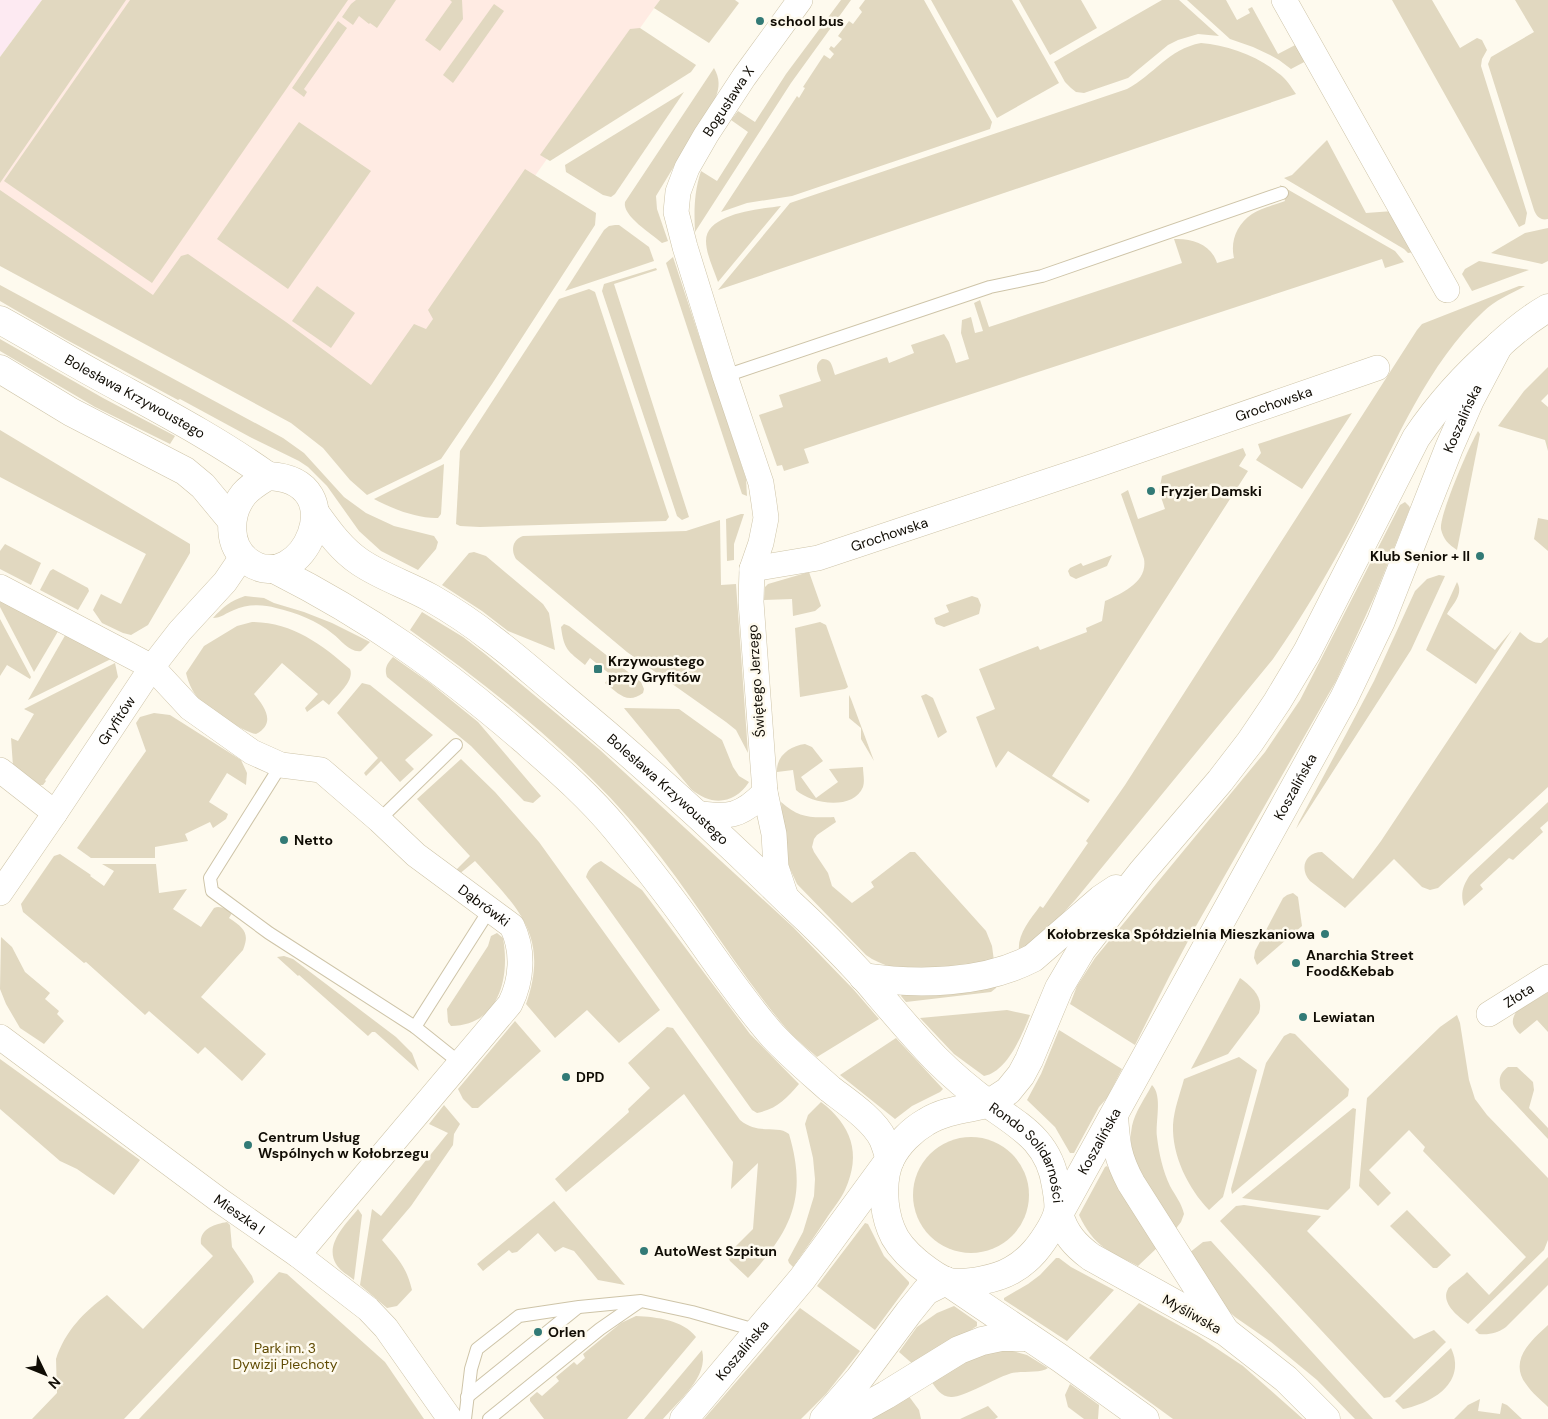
<svg xmlns="http://www.w3.org/2000/svg" width="1548" height="1419" font-family="'DM Sans',sans-serif">
<rect width="100%" height="100%" fill="#fefaee"/>
<polygon fill="#fdeaf2" points="0,0 42,0 0,57"/>
<polygon fill="#ffebe3" points="77,0 660,0 360,422 0,220 0,106"/>
<g fill="#e1d8c0">
<polygon points="42,0 126,0 0,183 0,57"/>
<polygon points="130,0 348,0 152,283 4,181"/>
<polygon points="356,0 396,0 377,28 370,23 369,24 359,16 353,25 342,17 351,4"/>
<polygon points="450,0 462,0 463,19 440,51 425,40 452,2"/>
<polygon points="660,0 735,0 739,3 709,43 654,8"/>
<path d="M 841,0 L 851,0 L 791,83 L 695,232 C 694,211 694,192 701,171 L 717,181 L 748,132 L 731,120 L 738,111 L 755,122 L 786,74 Z"/>
<polygon points="865,0 924,0 992,122 990,129 792,196 747,203 721,212 797,96 799,98 805,88 803,87 824,55 830,59 834,54 829,49 831,46 834,48 842,39 838,36 849,21 853,24 862,12 859,8"/>
<polygon points="931,0 1012,0 1059,83 997,118"/>
<polygon points="1019,0 1081,0 1097,28 1050,55"/>
<polygon points="1162,0 1179,0 1219,36 1198,34 1178,40 1168,45 1128,78 1084,93 1076,92 1071,88 1065,82 1054,62"/>
<polygon points="1187,0 1226,0 1237,20 1250,13 1248,9 1252,7 1278,54 1299,43 1308,60 1291,69 1279,60 1270,55 1253,47 1230,39"/>
<polygon points="1392,0 1432,0 1460,48 1477,38 1482,40 1487,50 1482,59 1481,66 1527,213 1525,224 1519,227"/>
<path d="M 1515,0 L 1548,0 L 1548,219 C 1541,221 1536,216 1534,210 L 1488,64 L 1491,57 L 1534,32 Z"/>
<polygon points="494,4 504,11 453,83 443,75"/>
<polygon points="338,21 347,28 304,89 307,92 304,97 292,88"/>
<polygon points="640,28 696,65 691,72 550,161 540,155 630,29"/>
<path d="M 1201,43 C 1227,45 1258,56 1278,73 C 1286,78 1291,87 1296,94 L 718,290 L 790,203 L 1127,89 C 1154,75 1168,49 1201,43 Z"/>
<path d="M 714,68 C 720,79 720,87 715,99 L 656,196 L 657,209 L 668,241 L 662,243 C 652,234 622,216 625,202 Z"/>
<polygon points="684,92 615,194 611,197 603,195 566,172 565,165"/>
<polygon points="299,122 371,171 288,289 217,239"/>
<polygon points="1327,140 1366,213 1393,211 1415,252 1408,253 1404,249 1284,178 1292,175"/>
<polygon points="525,169 596,213 595,225 492,384 441,459 367,495 350,480 323,448 291,423 0,266 0,190 153,295 181,256 188,254 286,322 371,385 414,324 426,329 433,319 428,310"/>
<path d="M 1280,185 L 1395,251 L 1404,262 L 1385,268 L 1382,259 L 804,449 L 809,463 L 784,471 L 782,465 L 777,466 L 759,415 L 783,407 L 779,395 L 821,381 C 818,373 813,365 822,359 C 832,358 832,367 835,375 L 887,357 L 889,363 L 914,353 L 911,345 L 944,334 L 949,342 L 956,363 L 969,359 L 961,333 L 962,320 L 971,317 L 975,333 L 983,331 L 974,303 L 980,300 L 989,327 L 1182,263 L 1174,239 C 1192,238 1211,244 1217,263 L 1234,258 C 1230,241 1237,224 1252,214 C 1261,208 1275,205 1285,201 Z"/>
<path d="M 781,206 L 718,282 C 714,270 706,254 706,241 C 706,213 761,209 781,206 Z"/>
<polygon points="615,225 619,225 649,247 654,261 565,291 604,230 609,226"/>
<polygon points="1548,228 1548,261 1542,264 1491,253 1525,233"/>
<polygon points="673,257 746,479 747,496 742,494 666,263"/>
<polygon points="1479,261 1529,270 1472,291 1462,274 1465,269"/>
<polygon points="656,268 657,270 614,284 689,517 682,520 677,516 602,291 604,284"/>
<polygon points="0,285 283,438 304,453 344,497 366,513 394,526 434,536 438,542 436,549 418,570 381,551 359,531 327,486 308,467 299,461 250,437 180,399 178,400 65,339 0,301"/>
<polygon points="317,286 355,313 331,348 292,321"/>
<path d="M 1519,286 L 1525,286 C 1511,294 1495,300 1483,312 C 1423,368 1388,460 1350,532 C 1326,576 1301,619 1273,659 L 1076,899 L 1055,922 L 1019,952 C 1017,934 1030,920 1040,906 L 1043,908 L 1088,843 L 1086,841 L 1125,785 L 1417,330 L 1422,324 Z"/>
<polygon points="589,289 595,292 669,517 666,521 480,527 460,526 456,524 460,451 559,299"/>
<polygon points="0,339 103,398 175,436 170,444 95,407 0,351"/>
<polygon points="1548,367 1548,394 1541,401 1548,407 1548,451 1545,440 1498,426 1524,391"/>
<polygon points="1352,413 1302,489 1256,460 1261,453 1258,444"/>
<polygon points="0,430 190,544 190,553 148,625 131,635 123,633 102,623 93,610 101,594 121,604 146,554 0,477"/>
<path d="M 1478,431 L 1480,434 L 1457,550 C 1449,545 1443,539 1441,529 C 1439,515 1470,444 1478,431 Z"/>
<path d="M 1243,448 L 1246,455 L 1239,466 L 1248,471 L 1052,776 L 1090,800 L 1088,803 L 1008,751 L 996,768 L 976,717 L 995,709 L 979,669 L 1038,646 L 1040,650 L 1087,632 L 1086,628 L 1102,621 L 1105,601 C 1122,593 1148,582 1144,559 L 1121,494 L 1128,490 L 1138,519 L 1165,509 L 1159,491 L 1162,476 Z"/>
<path d="M 444,464 L 441,514 L 438,518 C 418,519 390,508 374,499 Z"/>
<polygon points="1405,502 1409,506 1410,508 1376,593 1336,681 1196,926 1169,977 1135,1045 1070,1004 1077,986 1095,958 1265,752 1300,700 1400,505"/>
<polygon points="741,514 744,514 734,544 734,560 727,561 726,519"/>
<polygon points="1538,518 1548,520 1548,551 1534,539"/>
<path d="M 720,520 L 721,585 L 736,584 L 748,753 L 736,730 L 726,722 L 627,652 L 516,559 C 511,550 512,540 523,536 L 686,531 Z"/>
<polygon points="5,544 41,563 31,585 0,569 0,551"/>
<polygon points="474,552 486,556 543,604 549,613 555,650 508,631 482,611 442,585 469,553"/>
<polygon points="1112,555 1107,566 1076,579 1070,576 1068,571 1070,568 1081,563 1083,566"/>
<polygon points="53,569 88,588 89,591 78,610 40,590 50,571"/>
<polygon points="809,572 821,606 815,611 793,616 792,599 764,600 765,587 768,584"/>
<polygon points="1439,575 1445,576 1411,650 1296,829 1299,822 1345,736 1374,681 1415,591 1427,579"/>
<path d="M 1457,582 C 1464,594 1453,604 1447,614 L 1495,650 L 1512,630 L 1476,684 L 1426,650 Z"/>
<path d="M 245,596 L 264,598 L 274,603 L 304,612 L 332,623 L 370,642 L 361,651 C 350,653 341,640 333,634 C 316,620 297,613 276,608 C 263,604 246,604 234,610 C 226,613 221,618 213,618 C 223,607 230,601 245,596 Z"/>
<polygon points="972,596 978,598 981,605 979,614 944,627 936,624 934,618 949,612 946,605"/>
<polygon points="0,597 60,628 34,672 0,607"/>
<path d="M 422,612 L 463,637 L 485,654 L 600,750 L 793,927 L 854,990 L 879,1019 L 817,1057 C 806,1047 794,1038 784,1026 C 734,966 695,898 645,837 C 578,756 495,691 410,630 Z"/>
<polygon points="0,619 31,677 30,679 7,665 0,676"/>
<path d="M 252,622 C 292,622 321,644 350,669 C 355,681 336,696 329,705 L 323,700 L 307,712 L 305,708 L 318,694 L 282,663 L 254,694 C 264,706 277,723 256,734 C 243,732 207,708 198,698 C 192,691 188,682 186,673 L 204,646 L 237,626 Z"/>
<polygon points="820,622 826,625 848,687 845,689 800,697 795,628"/>
<path d="M 564,624 L 569,626 L 641,682 L 644,689 L 643,693 C 627,705 618,693 605,683 L 611,675 L 590,658 L 585,665 C 568,651 564,650 561,627 Z"/>
<polygon points="67,632 113,658 28,700"/>
<path d="M 1520,632 C 1527,638 1531,643 1541,643 L 1548,637 L 1548,787 L 1438,888 L 1430,890 L 1422,887 L 1394,859 L 1345,908 L 1310,881 C 1299,869 1305,852 1322,852 L 1353,879 L 1381,841 Z"/>
<path d="M 393,657 L 430,683 L 478,722 L 541,796 L 533,803 L 524,801 L 471,746 L 387,677 C 384,668 387,664 393,657 Z"/>
<polygon points="115,663 118,677 45,780 46,781 43,785 38,785 13,766 11,738 18,741 34,714 24,709"/>
<polygon points="362,683 370,685 433,735 405,760 414,769 400,782 381,761 366,776 364,773 378,758 337,713"/>
<polygon points="926,694 933,698 947,732 938,738 921,696"/>
<polygon points="849,695 851,699 874,761 861,739 861,728 849,718"/>
<path d="M 624,708 L 679,709 L 722,740 L 733,767 L 739,776 L 749,782 C 734,805 711,806 691,789 Z"/>
<polygon points="154,713 170,715 241,760 247,773 246,785 227,773 209,802 228,814 226,819 213,828 210,822 185,834 188,841 155,847 155,858 91,858 77,848 146,751 136,723 140,717"/>
<path d="M 805,744 L 812,747 L 823,761 L 801,777 L 816,798 L 838,782 L 829,769 L 863,767 C 863,773 865,781 863,787 C 853,811 811,804 796,790 L 793,770 L 777,772 C 776,756 790,746 805,744 Z"/>
<path d="M 461,759 L 495,792 L 539,842 L 660,1010 L 619,1043 L 587,1010 L 555,1038 L 526,1004 C 550,936 518,908 475,861 L 458,875 L 456,870 L 470,856 L 417,799 Z"/>
<path d="M 781,802 C 799,818 810,818 834,817 L 836,822 L 817,835 L 814,839 L 812,847 L 814,852 L 828,873 L 832,886 L 852,903 L 874,887 L 871,882 L 910,852 L 915,852 L 986,931 L 992,946 L 994,961 C 953,966 902,981 866,955 L 797,884 L 786,860 Z"/>
<path d="M 1548,802 L 1548,821 L 1540,828 L 1543,832 L 1513,860 L 1509,858 L 1480,885 L 1483,889 L 1464,906 C 1460,894 1463,885 1470,875 Z"/>
<path d="M 60,854 L 91,875 L 90,876 L 104,886 L 114,871 L 102,864 L 156,864 L 159,893 L 187,889 L 173,909 L 201,927 L 214,908 C 221,905 226,910 232,913 L 229,918 C 244,928 250,933 243,950 L 201,997 L 266,1054 L 242,1081 L 205,1047 L 198,1054 L 149,1011 L 145,1015 L 86,962 L 84,963 L 23,912 L 21,904 L 54,856 Z"/>
<path d="M 601,861 L 642,890 L 750,1034 L 799,1084 C 786,1099 777,1109 757,1113 L 752,1110 L 586,877 C 588,869 594,864 601,861 Z"/>
<polygon points="1293,893 1298,897 1302,926 1257,965 1254,958 1255,951 1283,898 1287,895"/>
<path d="M 497,933 L 503,938 C 510,977 500,1025 451,1026 L 448,1022 L 447,1009 L 488,946 L 491,936 Z"/>
<polygon points="1,937 12,947 25,972 50,993 45,999 59,1011 57,1014 64,1021 44,1044 20,1028 6,1004 0,989"/>
<polygon points="284,956 293,959 396,1037 412,1053 419,1071 375,1032 372,1032 368,1036 299,975 298,976 277,957"/>
<path d="M 1240,978 C 1252,987 1264,997 1259,1013 L 1228,1054 L 1191,1069 Z"/>
<polygon points="997,985 996,988 991,992 906,1002 901,996 904,992"/>
<path d="M 1548,992 L 1548,1032 L 1537,1020 L 1520,1034 C 1513,1027 1510,1022 1516,1012 Z"/>
<path d="M 1007,1010 L 1030,1015 C 1022,1035 1007,1072 984,1076 L 954,1054 L 920,1018 Z"/>
<path d="M 1457,1015 L 1460,1023 L 1469,1080 L 1475,1099 L 1487,1115 L 1548,1178 L 1548,1240 L 1544,1250 L 1468,1324 C 1459,1317 1440,1303 1448,1289 C 1449,1286 1463,1277 1467,1272 L 1489,1295 L 1526,1257 L 1423,1151 L 1425,1147 L 1409,1130 L 1369,1170 L 1391,1193 L 1378,1206 L 1359,1186 L 1367,1098 L 1440,1027 Z"/>
<polygon points="515,1021 541,1051 478,1108 472,1108 463,1099 458,1089"/>
<path d="M 667,1027 L 673,1028 L 740,1120 C 759,1136 777,1124 789,1134 C 808,1198 791,1231 748,1278 L 730,1261 L 727,1255 L 753,1229 L 758,1163 L 731,1189 L 733,1162 L 684,1094 L 566,1192 L 555,1179 L 629,1112 L 628,1109 L 650,1088 L 628,1063 Z"/>
<polygon points="1059,1030 1122,1069 1107,1098 1099,1107 1074,1153 1070,1153 1055,1127 1027,1100 1041,1074"/>
<polygon points="1290,1033 1295,1034 1349,1089 1348,1096 1232,1194 1231,1189 1266,1063 1284,1036"/>
<polygon points="896,1038 943,1089 940,1092 912,1106 895,1119 840,1075"/>
<path d="M 1239,1057 L 1257,1070 L 1223,1197 L 1209,1210 C 1188,1188 1172,1156 1173,1125 C 1174,1109 1180,1094 1184,1079 Z"/>
<polygon points="0,1059 140,1160 114,1195 77,1169 60,1161 0,1109"/>
<path d="M 1508,1067 L 1517,1067 L 1533,1082 L 1534,1090 L 1529,1108 L 1548,1128 L 1548,1139 L 1501,1089 C 1498,1079 1500,1073 1508,1067 Z"/>
<path d="M 1152,1085 C 1163,1096 1155,1122 1157,1137 C 1159,1154 1163,1171 1170,1186 C 1175,1195 1182,1204 1184,1214 L 1181,1222 L 1174,1231 C 1156,1201 1124,1164 1132,1126 C 1135,1112 1145,1098 1152,1085 Z"/>
<path d="M 821,1102 C 851,1125 862,1153 845,1190 C 841,1199 834,1207 828,1216 C 817,1233 805,1250 793,1267 L 789,1263 L 788,1260 L 803,1232 L 814,1196 L 815,1179 L 813,1158 L 805,1124 L 808,1115 Z"/>
<path d="M 444,1105 L 460,1124 L 454,1134 L 453,1145 L 411,1206 L 382,1240 C 397,1258 406,1265 412,1290 L 397,1306 L 387,1308 L 360,1285 L 372,1209 L 381,1216 L 448,1133 L 429,1124 Z"/>
<polygon points="1353,1108 1356,1109 1350,1188 1328,1210 1242,1198"/>
<circle cx="971" cy="1195" r="58"/>
<path d="M 1107,1166 L 1159,1246 L 1138,1266 C 1109,1251 1094,1247 1079,1215 L 1105,1167 Z"/>
<polygon points="554,1201 625,1285 598,1280 574,1251 563,1247 555,1252 538,1233 517,1252 512,1253 509,1250 483,1271 477,1264"/>
<polygon points="1244,1205 1321,1216 1307,1231 1414,1339 1434,1330 1446,1342 1390,1397 1384,1398 1220,1221 1236,1206"/>
<path d="M 358,1209 L 362,1215 L 354,1280 C 348,1275 340,1271 336,1264 C 324,1244 347,1223 358,1209 Z"/>
<polygon points="1407,1210 1451,1255 1437,1268 1433,1268 1390,1226"/>
<path d="M 227,1222 L 230,1225 L 232,1247 L 252,1276 L 254,1282 L 124,1419 L 32,1419 L 57,1393 L 56,1359 C 65,1331 84,1312 107,1295 L 143,1329 L 213,1256 L 201,1244 C 199,1229 215,1224 227,1222 Z"/>
<polygon points="865,1223 868,1224 884,1256 909,1282 909,1284 875,1330 817,1286"/>
<polygon points="1211,1241 1373,1419 1355,1419 1317,1380 1271,1342 1235,1317 1222,1305 1189,1253 1203,1242"/>
<path d="M 1548,1257 L 1548,1285 L 1506,1327 C 1498,1333 1489,1335 1479,1334 L 1475,1330 Z"/>
<polygon points="1056,1258 1059,1258 1071,1267 1114,1290 1067,1341 1004,1300 1004,1298 1028,1284 1040,1275"/>
<polygon points="279,1272 287,1274 385,1362 424,1419 139,1419"/>
<polygon points="1139,1303 1198,1336 1243,1366 1303,1419 1173,1419 1089,1358"/>
<polygon points="954,1306 977,1322 977,1326 915,1366 899,1352 917,1327 937,1313"/>
<polygon points="800,1308 860,1351 826,1394 801,1419 704,1419"/>
<path d="M 636,1316 C 657,1317 683,1320 696,1337 L 627,1419 L 544,1419 L 530,1401 L 530,1398 L 537,1392 L 542,1396 L 559,1381 L 556,1377 L 574,1362 L 577,1365 L 585,1358 L 583,1354 L 621,1323 Z"/>
<path d="M 1548,1325 L 1548,1407 C 1541,1400 1532,1393 1526,1384 C 1508,1360 1532,1340 1548,1325 Z"/>
<path d="M 1451,1348 C 1467,1382 1433,1403 1403,1409 L 1395,1401 Z"/>
<path d="M 1005,1349 L 1027,1355 L 1048,1368 C 1041,1374 1020,1370 1009,1374 C 996,1378 962,1398 951,1397 C 941,1397 936,1388 931,1381 L 967,1358 Z"/>
<path d="M 702,1350 C 709,1377 679,1400 663,1419 L 644,1419 Z"/>
<polygon points="1070,1384 1099,1405 1098,1419 1084,1419 1068,1407 1065,1395"/>
<polygon points="908,1395 919,1410 921,1419 870,1419"/>
<polygon points="1480,1399 1478,1411 1500,1414 1502,1403 1507,1405 1522,1419 1454,1419 1468,1405"/>
<polygon points="988,1406 998,1417 995,1419 960,1419"/>
</g>
<g fill="none" stroke-linecap="round" stroke-linejoin="round">
<defs>
<g id="service">
<polyline points="725,376 990,287 1042,276 1282,193"/>
<polyline points="281,765 210,878 212,891 269,933 415,1027 460,1063"/>
<polyline points="379,820 456,745"/>
<polyline points="415,1027 490,909"/>
<polyline points="467,1397 577,1308"/>
<polyline points="465,1419 471,1369 477,1349 519,1316 579,1307 641,1301 692,1312 759,1331"/>
<polyline points="489,1419 600,1329 639,1302"/>
</g>
<g id="minor">
<polyline points="1284,0 1447,290"/>
<path id="s1" d="M 752,569 L 818,558 L 1094,466 L 1377,368"/>
<path id="s2" d="M 0,587 L 152,667 L 190,708 L 252,752 L 281,765 L 321,770 L 379,820 L 416,855 L 512,926 C 524,951 522,980 510,1004 L 298,1255"/>
<polyline points="0,770 55,813"/>
<path d="M 696,813 C 728,818 741,817 765,792"/>
<path id="s3" d="M 0,893 L 55,813 L 152,667 L 180,631 L 225,582 L 242,557"/>
<path id="s4" d="M 787,900 L 776,867 L 774,834 L 765,792 L 751,602 L 752,569 L 761,543 L 766,518 L 764,503 L 761,483 L 725,376 L 685,247 L 676,212 L 678,192 L 687,168 L 706,135 L 744,77 L 800,0"/>
<path id="s5" d="M 1489,1014 L 1548,977"/>
<path id="s6" d="M 0,1037 L 219,1200 L 298,1255 L 368,1309 L 386,1328 L 450,1419"/>
</g>
<g id="tertiary">
<path d="M 863,977 C 918,985 983,984 1033,958 L 1101,899 L 1116,889"/>
<path d="M 988,1104 L 1008,1091 L 1021,1075 L 1029,1060 L 1059,988 L 1082,949 L 1142,872 L 1220,781 L 1250,742 L 1277,702 L 1307,652 L 1416,438 C 1439,404 1465,375 1496,348 C 1513,332 1527,320 1548,308"/>
<path d="M 1114,1116 C 1116,1144 1117,1157 1131,1183 L 1225,1331"/>
<polyline points="946,1281 1060,1358 1145,1419"/>
<polyline points="843,1419 886,1395 959,1350 982,1341 1001,1337 1028,1337"/>
<path id="s7" d="M 1326,1419 L 1286,1379 L 1226,1332 L 1091,1257 C 1075,1245 1065,1234 1059,1214 L 1344,698 L 1381,621 L 1449,448 L 1470,400 L 1499,345"/>
</g>
<g id="secondary">
<path id="s8" d="M 0,320 C 38,341 75,364 113,384 C 166,413 219,441 268,476"/>
<polyline points="0,369 71,412 185,471 203,486 232,521"/>
<path d="M 268,476 C 357,480 301,599 249,562 C 227,547 228,514 244,494 C 251,486 260,481 268,476 Z"/>
<path id="s9" d="M 316,514 C 329,532 342,550 360,562 C 382,577 408,585 431,598 C 452,610 473,624 492,639 C 515,656 537,676 559,694 C 640,761 717,831 791,904 C 816,927 840,951 863,976 C 887,1004 910,1032 935,1058 C 952,1075 971,1091 990,1105 C 1023,1128 1050,1143 1056,1186 C 1059,1206 1061,1210 1051,1228 C 1041,1245 1030,1260 1012,1270 C 997,1279 966,1285 949,1282 C 938,1279 927,1270 918,1263 C 907,1254 896,1243 891,1229 C 883,1209 881,1178 891,1158 C 898,1144 912,1130 926,1122 C 945,1110 967,1109 988,1104"/>
<path d="M 276,570 C 369,617 443,670 522,738 C 555,767 588,795 616,829 C 643,862 670,896 695,932 C 720,967 744,1003 773,1036 C 791,1055 811,1072 830,1089 C 847,1102 874,1120 883,1139 C 886,1146 888,1153 890,1160"/>
<path id="s10" d="M 684,1419 L 802,1279 L 887,1163"/>
<polyline points="824,1419 859,1379 909,1312 926,1291 946,1281"/>
</g>
</defs>
<use href="#service" stroke="#cec4a8" stroke-width="14"/>
<use href="#minor" stroke="#cec4a8" stroke-width="26"/>
<use href="#tertiary" stroke="#cec4a8" stroke-width="29"/>
<use href="#secondary" stroke="#cec4a8" stroke-width="29"/>
<use href="#service" stroke="#fff" stroke-width="12"/>
<use href="#minor" stroke="#fff" stroke-width="25"/>
<use href="#tertiary" stroke="#fff" stroke-width="28"/>
<use href="#secondary" stroke="#fff" stroke-width="28"/>
</g>
<g fill="#327a76" stroke="#fefaee" stroke-width="2">
<circle cx="760" cy="21" r="5"/>
<circle cx="1151" cy="491" r="5"/>
<circle cx="1480" cy="556" r="5"/>
<rect x="593" y="664" width="10" height="10" rx="2.5"/>
<circle cx="284" cy="840" r="5"/>
<circle cx="1325" cy="934" r="5"/>
<circle cx="1296" cy="963" r="5"/>
<circle cx="1303" cy="1017" r="5"/>
<circle cx="566" cy="1077" r="5"/>
<circle cx="248" cy="1145" r="5"/>
<circle cx="644" cy="1251" r="5"/>
<circle cx="538" cy="1332" r="5"/>
</g>
<g text-anchor="middle" dominant-baseline="central" stroke-width="5" stroke-linejoin="round" paint-order="stroke">
<g font-size="14" font-weight="bold" fill="#100c04" stroke="#fefaee" text-anchor="start">
<text x="770" y="21">school bus</text>
<text x="1161" y="491">Fryzjer Damski</text>
<text x="1470" y="556" text-anchor="end">Klub Senior + II</text>
<text x="608" y="661">Krzywoustego<tspan x="608" dy="16">przy Gryfitów</tspan></text>
<text x="294" y="840">Netto</text>
<text x="1315" y="934" text-anchor="end">Kołobrzeska Spółdzielnia Mieszkaniowa</text>
<text x="1306" y="955">Anarchia Street<tspan x="1306" dy="16">Food&amp;Kebab</tspan></text>
<text x="1313" y="1017">Lewiatan</text>
<text x="576" y="1077">DPD</text>
<text x="258" y="1137">Centrum Usług<tspan x="258" dy="16">Wspólnych w Kołobrzegu</tspan></text>
<text x="654" y="1251">AutoWest Szpitun</text>
<text x="548" y="1332">Orlen</text>
</g>
<g font-size="14" fill="#100c04" stroke="#fefaee">
<text stroke="none"><textPath href="#s4" startOffset="831">Bogusława X</textPath></text>
<text stroke="none"><textPath href="#s8" startOffset="155">Bolesława Krzywoustego</textPath></text>
<text stroke="none"><textPath href="#s1" startOffset="548">Grochowska</textPath></text>
<text stroke="none"><textPath href="#s7" startOffset="1235">Koszalińska</textPath></text>
<text stroke="none"><textPath href="#s1" startOffset="142">Grochowska</textPath></text>
<text transform="translate(756 681) rotate(-94)">Świętego Jerzego</text>
<text stroke="none"><textPath href="#s3" startOffset="208">Gryfitów</textPath></text>
<text stroke="none"><textPath href="#s7" startOffset="830">Koszalińska</textPath></text>
<text stroke="none"><textPath href="#s9" startOffset="450">Bolesława Krzywoustego</textPath></text>
<text stroke="none"><textPath href="#s2" startOffset="588">Dąbrówki</textPath></text>
<text stroke="none"><textPath href="#s5" startOffset="35">Złota</textPath></text>
<text stroke="none"><textPath href="#s7" startOffset="425">Koszalińska</textPath></text>
<text stroke="none"><textPath href="#s9" startOffset="965">Rondo Solidarności</textPath></text>
<text stroke="none"><textPath href="#s6" startOffset="298">Mieszka I</textPath></text>
<text transform="translate(1192 1314) rotate(29)">Myśliwska</text>
<text stroke="none"><textPath href="#s10" startOffset="90">Koszalińska</textPath></text>
</g>
<g font-size="14" fill="#614c05" stroke="#fefaee">
<text x="285" y="1348">Park im. 3<tspan x="285" dy="16">Dywizji Piechoty</tspan></text>
</g>
</g>
<g transform="translate(45 1374) rotate(133)" stroke="#fefaee" stroke-width="4" paint-order="stroke">
<path d="M0-4L9 19L0 12L-9 19Z" fill="#100c04"/>
<text y="-8" font-size="14" font-weight="bold" text-anchor="middle" fill="#100c04">N</text>
</g>
</svg>
